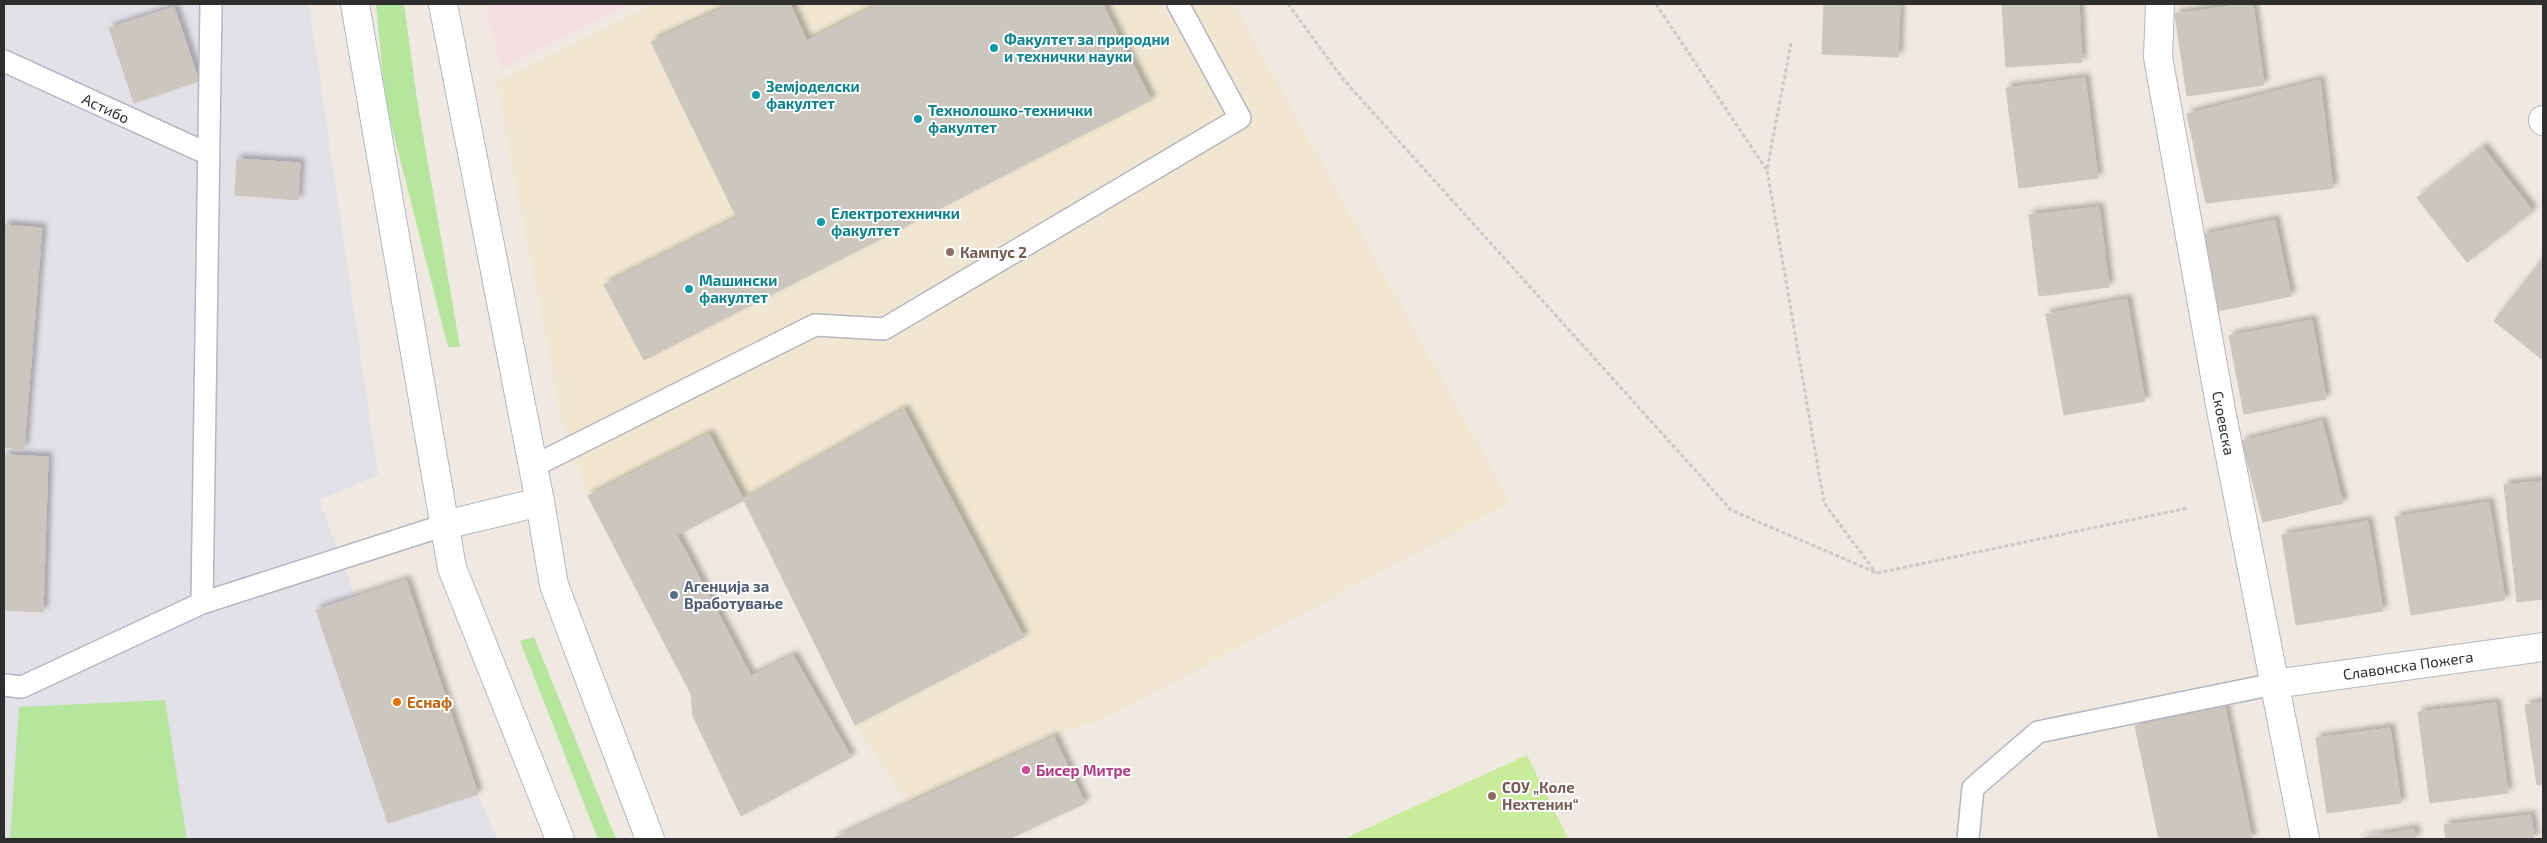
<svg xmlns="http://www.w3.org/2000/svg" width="2547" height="843" font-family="'Exo 2',sans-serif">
<defs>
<filter id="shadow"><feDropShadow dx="4.5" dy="-4.5" stdDeviation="2.5" flood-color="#0004"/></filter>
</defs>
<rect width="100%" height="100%" fill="#efe9e1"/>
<polygon fill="#e3e1e8" points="4,4 309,4 378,475 319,500 355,596 406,580 478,794 497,839 4,839"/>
<polygon fill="#f0e6d1" points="652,4 1234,4 1511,503 1107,718 1054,736 908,804 855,725 710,434 588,496 562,423 496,82"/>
<polygon fill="#f5dfe0" points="485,4 630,4 501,69"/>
<g fill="#b6e59e">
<polygon points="376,4 404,4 417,100 460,347 448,347 385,100"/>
<polygon points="534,637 616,839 598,839 520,641"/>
<polygon points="165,700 187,839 10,839 19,707"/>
</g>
<polygon fill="#c9ec9a" points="1527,755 1568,839 1349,839 1348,837"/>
<g fill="#cbc7bf" stroke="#cbc5ba" filter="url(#shadow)">
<polygon points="732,4 790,4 807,41 869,155 737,218 651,42"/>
<polygon points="880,4 928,4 1014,170 906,226 807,41"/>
<polygon points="928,4 1103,4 1107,13 969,84"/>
<polygon points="1824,4 1900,4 1898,57 1822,54"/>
<polygon points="2002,4 2079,4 2082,62 2006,67"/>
<polygon points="2245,4 2253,4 2264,85 2187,96 2175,14"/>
<polygon points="174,7 199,81 134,103 109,28"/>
<polygon points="1107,13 1151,100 1014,170 969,84"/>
<polygon points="2085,78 2098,178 2019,188 2006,88"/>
<polygon points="2320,80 2333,188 2206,203 2187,114"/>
<polygon points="2483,147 2533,211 2467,262 2417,198"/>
<polygon points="869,155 906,226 774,293 737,218"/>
<polygon points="237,159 300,163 298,200 235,195"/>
<polygon points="2099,207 2109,287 2039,296 2029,215"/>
<polygon points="737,218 774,293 644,360 604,285"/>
<polygon points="2275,220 2291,296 2218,311 2202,235"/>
<polygon points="4,225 42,228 24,449 4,447"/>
<polygon points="2543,258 2543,360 2494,321"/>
<polygon points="2127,299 2145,401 2064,415 2046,314"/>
<polygon points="2312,320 2326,399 2244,414 2229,336"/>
<polygon points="904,409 1024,637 855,725 744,500"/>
<polygon points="2322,421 2343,503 2263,522 2242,441"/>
<polygon points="709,434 744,500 677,535 751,676 793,655 851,757 741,816 693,716 691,694 588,496"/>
<polygon points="4,455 48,457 43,612 4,610"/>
<polygon points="2543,481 2543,599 2517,602 2504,485"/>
<polygon points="2489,502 2505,600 2411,615 2395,517"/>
<polygon points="2368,521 2383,611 2296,625 2282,535"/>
<polygon points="406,580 478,794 388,823 316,610"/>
<polygon points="2543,702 2543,784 2537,785 2525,705"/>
<polygon points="2496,703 2508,793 2430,803 2418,712"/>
<polygon points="2225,707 2252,839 2159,839 2135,726"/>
<polygon points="2390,728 2401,803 2327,813 2316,738"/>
<polygon points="1054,737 1085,803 1009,839 832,839"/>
<polygon points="2531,815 2534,839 2446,839 2444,825"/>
<polygon points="2414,829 2416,839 2358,839"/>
</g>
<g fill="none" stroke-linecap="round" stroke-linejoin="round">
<defs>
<g id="service">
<polyline points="211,4 202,603 445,525"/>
<polyline points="4,61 208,154"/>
<polyline points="532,467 815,325 884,329 1240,118 1178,4"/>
<polyline points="4,685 22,687 202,603"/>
<polyline points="1968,839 1973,788 2038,732 2274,684"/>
</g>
<g id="minor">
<polyline points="2160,4 2158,57 2221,410 2305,839"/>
<polyline points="2543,120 2543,121"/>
<polyline points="2274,684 2543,647"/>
</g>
<g id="secondary">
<polyline points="355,4 452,568 560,839"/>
<polyline points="443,4 540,502 554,585 650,839"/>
<polyline points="445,525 540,502"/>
</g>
</defs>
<use href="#service" stroke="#b4b7c1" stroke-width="24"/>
<use href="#minor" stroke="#b4b7c1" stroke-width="30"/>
<use href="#secondary" stroke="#b4b7c1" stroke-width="30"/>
<g stroke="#c9c9c9" stroke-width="3" stroke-dasharray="4 2.5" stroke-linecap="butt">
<polyline points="1288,4 1343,79 1731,510 1877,573 2188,508"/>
<polyline points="1656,4 1766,169"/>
<polyline points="1791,43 1767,170 1824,503 1876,573"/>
</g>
<use href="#service" stroke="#fff" stroke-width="21"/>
<use href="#minor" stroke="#fff" stroke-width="28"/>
<use href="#secondary" stroke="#fff" stroke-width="28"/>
</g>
<g fill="#0f9aa8" stroke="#fff" stroke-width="2">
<circle cx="994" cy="48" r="5"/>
<circle cx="756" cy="95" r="5"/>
<circle cx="918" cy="119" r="5"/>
<circle cx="821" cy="222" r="5"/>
<circle cx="689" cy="289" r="5"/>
</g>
<g fill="#8d6e63" stroke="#fff" stroke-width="2">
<circle cx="950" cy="252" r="5"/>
<circle cx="1492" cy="796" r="5"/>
</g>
<circle fill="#5c6f8a" stroke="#fff" stroke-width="2" cx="674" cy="595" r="5"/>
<circle fill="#e8710a" stroke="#fff" stroke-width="2" cx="397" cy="702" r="5"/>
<circle fill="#d1479c" stroke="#fff" stroke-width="2" cx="1026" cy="770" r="5"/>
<g text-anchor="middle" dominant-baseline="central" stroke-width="4" stroke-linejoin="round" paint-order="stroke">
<g font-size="15" font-weight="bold" fill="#0d838f" stroke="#fff" text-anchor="start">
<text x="1004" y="39">Факултет за природни<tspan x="1004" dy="17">и технички науки</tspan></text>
<text x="766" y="86">Земјоделски<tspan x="766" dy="17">факултет</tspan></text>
<text x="928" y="110">Технолошко-технички<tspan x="928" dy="17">факултет</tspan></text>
<text x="831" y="213">Електротехнички<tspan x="831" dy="17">факултет</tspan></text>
<text x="699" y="280">Машински<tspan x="699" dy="17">факултет</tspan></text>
</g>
<g font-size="15" fill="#2e2e2e" stroke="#fff">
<text transform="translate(106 108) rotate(25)">Астибо</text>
<text transform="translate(2224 423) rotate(79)">Скоевска</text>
<text transform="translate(2408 665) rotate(-8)">Славонска Пожега</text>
</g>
<g font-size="15" font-weight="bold" fill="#785e54" stroke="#fff" text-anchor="start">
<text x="960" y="252">Кампус 2</text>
<text x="1502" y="787">СОУ „Коле<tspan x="1502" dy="17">Нехтенин“</tspan></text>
</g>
<g font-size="15" font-weight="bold" fill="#4e5e75" stroke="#fff" text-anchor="start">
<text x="684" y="586">Агенција за<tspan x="684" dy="17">Вработување</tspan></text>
</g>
<g font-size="15" font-weight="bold" fill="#c56008" stroke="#fff" text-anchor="start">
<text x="407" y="702">Еснаф</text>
</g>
<g font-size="15" font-weight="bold" fill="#b23c85" stroke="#fff" text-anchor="start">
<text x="1036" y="770">Бисер Митре</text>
</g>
</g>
<rect width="2547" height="843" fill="none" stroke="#2e2e2e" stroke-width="10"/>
</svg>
